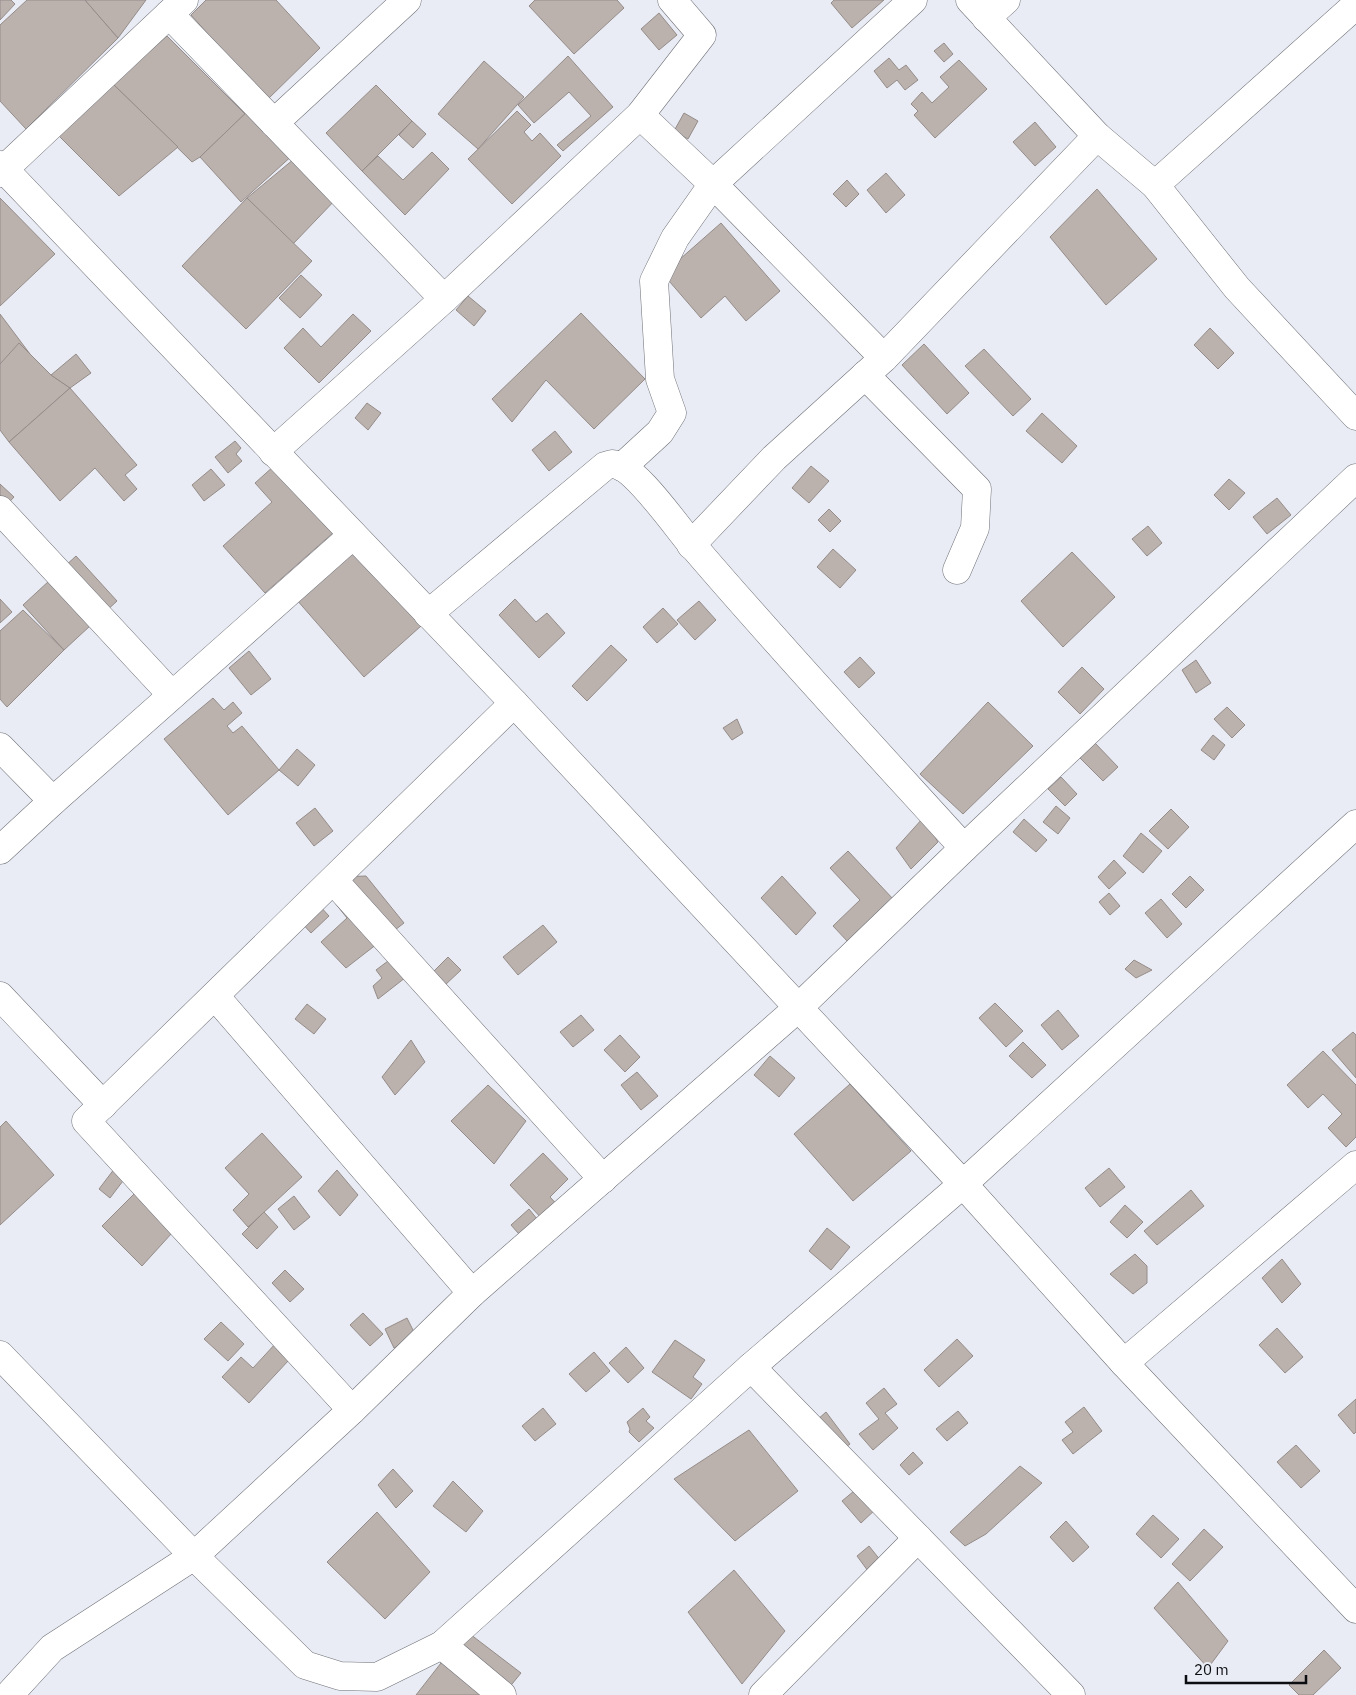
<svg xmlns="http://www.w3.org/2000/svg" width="1356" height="1695" font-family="'IBM Plex Sans',sans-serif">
<rect width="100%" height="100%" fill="#e9ecf4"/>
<g fill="#bbb2ae" stroke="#958c89">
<polygon points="0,0 11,0 15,4 0,20"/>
<polygon points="27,0 85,0 118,38 26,129 0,101 0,25"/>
<polygon points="85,0 146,0 118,38"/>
<polygon points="206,0 276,0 320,48 267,100 191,15"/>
<polygon points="535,0 617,0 624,8 574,54 529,6"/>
<polygon points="834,0 884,0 852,28 831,3"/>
<polygon points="659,13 677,35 659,50 641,29"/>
<polygon points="167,36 245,114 200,157 192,162 113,84"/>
<polygon points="944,43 953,54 944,62 934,51"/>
<polygon points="568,56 613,107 563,151 557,145 591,116 569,92 534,123 518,105"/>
<polygon points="889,58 899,70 906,65 918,80 905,90 897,80 887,88 874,71"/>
<polygon points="959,60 987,89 935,138 914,115 918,111 911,104 922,92 932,103 949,87 940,77"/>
<polygon points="484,61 524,97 478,149 438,114"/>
<polygon points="113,84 178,147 119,196 57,134"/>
<polygon points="376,85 412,121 362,171 326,133"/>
<polygon points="254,105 295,153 241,202 200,157"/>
<polygon points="517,111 531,125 524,132 532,141 540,133 561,156 512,204 468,159"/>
<polygon points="684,113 698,121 688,139 674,131"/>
<polygon points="412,121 426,134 413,148 399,135"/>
<polygon points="1035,122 1056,147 1035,166 1013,142"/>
<polygon points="432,152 449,169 405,215 362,171 378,156 403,180"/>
<polygon points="300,154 339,196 293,244 247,198"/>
<polygon points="886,173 905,195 886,213 867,190"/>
<polygon points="847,180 859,194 846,207 833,194"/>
<polygon points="1097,189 1157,259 1106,305 1050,237"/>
<polygon points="0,198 55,254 0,306"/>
<polygon points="247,198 312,261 246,329 182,266"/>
<polygon points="721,223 780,291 746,321 725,296 701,318 663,274"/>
<polygon points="301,275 322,295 300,318 279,298"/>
<polygon points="468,296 486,311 474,326 456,310"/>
<polygon points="581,313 645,379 594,429 546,380 512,422 492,399"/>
<polygon points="0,314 30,354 0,389"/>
<polygon points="353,314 371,331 319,383 284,348 303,328 321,347"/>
<polygon points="1210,328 1234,353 1218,369 1194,345"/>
<polygon points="19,343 51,375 70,388 9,442 0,430 0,364"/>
<polygon points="924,344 969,393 947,414 902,365"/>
<polygon points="984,349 1031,399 1013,416 965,366"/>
<polygon points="76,354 91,373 70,388 51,375"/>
<polygon points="70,388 137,465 125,475 137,489 124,501 95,468 60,501 9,442"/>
<polygon points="367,403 381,413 368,430 355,418"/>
<polygon points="1042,413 1077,446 1062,463 1026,431"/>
<polygon points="555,431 572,452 549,471 532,450"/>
<polygon points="235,441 241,448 236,454 242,461 228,473 215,457"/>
<polygon points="275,465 334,532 265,593 223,546 272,502 255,483"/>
<polygon points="811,466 829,481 809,503 792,488"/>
<polygon points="211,469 225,485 204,501 192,485"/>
<polygon points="1229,479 1245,493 1229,510 1214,495"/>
<polygon points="0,484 14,497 0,512"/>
<polygon points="1277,498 1291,515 1267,534 1253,517"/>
<polygon points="829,509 841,521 830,532 818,520"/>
<polygon points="1148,526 1162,543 1147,556 1132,539"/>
<polygon points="352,549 421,626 364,677 296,599"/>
<polygon points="833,549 856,570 840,588 817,567"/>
<polygon points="1072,552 1115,597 1063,647 1021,601"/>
<polygon points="76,556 117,601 64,650 23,605"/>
<polygon points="0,599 12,612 0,623"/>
<polygon points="515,599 536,622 547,613 565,633 539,658 499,615"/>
<polygon points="699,601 716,620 695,640 677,620"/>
<polygon points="663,608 678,624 657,643 643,627"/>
<polygon points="23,610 64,650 7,707 0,699 0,631"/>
<polygon points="611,645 627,660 587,701 572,686"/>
<polygon points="249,651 271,679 251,695 229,668"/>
<polygon points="860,657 875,673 859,688 844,672"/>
<polygon points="1196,660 1211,683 1196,693 1182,670"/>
<polygon points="1082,667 1104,689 1080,714 1058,692"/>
<polygon points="213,698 224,710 233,702 242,713 227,726 233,733 242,726 279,770 228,815 164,739"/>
<polygon points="988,702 1033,746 963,814 920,774"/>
<polygon points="1227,707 1245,725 1232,738 1214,719"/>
<polygon points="737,719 743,733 732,740 723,728"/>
<polygon points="1213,735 1225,745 1214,760 1201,750"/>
<polygon points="1095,743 1118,767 1103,781 1080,758"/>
<polygon points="297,749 315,765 298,786 279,770"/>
<polygon points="1061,777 1077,794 1065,806 1048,789"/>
<polygon points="1056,806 1070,818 1058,834 1043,822"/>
<polygon points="315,808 333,831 314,846 296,823"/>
<polygon points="1171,809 1189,827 1168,849 1149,831"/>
<polygon points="923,818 938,842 911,869 896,848"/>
<polygon points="1024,819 1047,840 1036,852 1013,832"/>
<polygon points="1141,833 1162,851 1143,873 1123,856"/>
<polygon points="848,851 894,900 849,943 833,926 860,900 830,868"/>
<polygon points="1114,860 1126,873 1109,889 1098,877"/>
<polygon points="366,876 404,923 346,968 321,942 347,918 335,903 338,877"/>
<polygon points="782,876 816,913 796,935 761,898"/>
<polygon points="1190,876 1204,890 1186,908 1172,894"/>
<polygon points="1109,893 1120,906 1110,915 1099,902"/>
<polygon points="1161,899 1182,924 1167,938 1145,913"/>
<polygon points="318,904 329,916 311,933 300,921"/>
<polygon points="543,925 557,942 518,975 503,957"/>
<polygon points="396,955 410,974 378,999 373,986 382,978 376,970"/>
<polygon points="448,957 461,970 444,986 432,973"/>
<polygon points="1134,960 1152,970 1136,978 1125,969"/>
<polygon points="995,1003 1023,1031 1006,1047 979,1018"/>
<polygon points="307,1004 326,1019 314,1034 295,1019"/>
<polygon points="1058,1010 1079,1036 1062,1050 1041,1025"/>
<polygon points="581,1015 594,1030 573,1047 560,1032"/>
<polygon points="1353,1032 1356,1035 1356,1078 1332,1050"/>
<polygon points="620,1035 640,1057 625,1072 604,1050"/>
<polygon points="411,1040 425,1062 395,1095 382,1077"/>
<polygon points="1023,1042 1046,1065 1032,1078 1009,1056"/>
<polygon points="1323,1051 1356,1085 1356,1137 1346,1147 1328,1128 1342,1114 1323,1094 1308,1108 1287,1085"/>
<polygon points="770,1056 795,1078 779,1097 754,1075"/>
<polygon points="637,1072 658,1096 641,1110 621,1085"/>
<polygon points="850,1084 911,1151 853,1201 794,1134"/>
<polygon points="488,1085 526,1121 494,1164 451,1121"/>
<polygon points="6,1121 54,1175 0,1225 0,1127"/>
<polygon points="262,1133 302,1177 248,1227 233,1210 249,1194 225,1168"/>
<polygon points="543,1153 568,1179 550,1197 562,1210 547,1224 510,1185"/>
<polygon points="118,1164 129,1173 110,1198 99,1189"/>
<polygon points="1109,1168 1125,1187 1100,1207 1085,1188"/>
<polygon points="337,1170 358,1195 340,1216 318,1191"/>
<polygon points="142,1186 182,1222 142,1266 102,1226"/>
<polygon points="1191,1190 1204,1206 1157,1245 1144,1231"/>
<polygon points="294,1196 310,1217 294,1230 278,1209"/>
<polygon points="1125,1205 1143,1222 1127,1238 1110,1222"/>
<polygon points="529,1209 550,1235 533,1250 511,1225"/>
<polygon points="264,1212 278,1227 257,1249 242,1234"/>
<polygon points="827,1228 850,1247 831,1270 809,1251"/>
<polygon points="1135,1254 1147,1266 1147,1283 1133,1294 1110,1274"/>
<polygon points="1282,1259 1301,1284 1282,1303 1262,1278"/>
<polygon points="285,1270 304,1289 290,1302 272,1283"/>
<polygon points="363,1313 383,1334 370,1346 350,1325"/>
<polygon points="407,1318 416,1336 394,1348 385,1329"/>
<polygon points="221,1322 244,1344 228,1361 204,1339"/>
<polygon points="1277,1328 1303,1357 1285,1373 1259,1345"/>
<polygon points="287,1331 302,1346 249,1403 222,1377 241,1357 253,1368"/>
<polygon points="957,1339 973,1356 939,1387 924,1370"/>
<polygon points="675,1340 705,1360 693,1377 702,1384 691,1399 652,1372"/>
<polygon points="626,1347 644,1368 628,1383 609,1363"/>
<polygon points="594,1352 610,1371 586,1392 569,1374"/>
<polygon points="884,1388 897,1404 885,1413 898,1428 873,1450 859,1434 879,1419 866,1403"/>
<polygon points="1356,1399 1356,1432 1354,1434 1338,1415"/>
<polygon points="1084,1407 1102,1431 1073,1454 1062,1440 1073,1432 1065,1422"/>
<polygon points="543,1408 556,1424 535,1441 522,1426"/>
<polygon points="643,1408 650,1417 646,1421 654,1428 639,1442 629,1432 630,1429 627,1422"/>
<polygon points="958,1411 968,1423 947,1441 936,1429"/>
<polygon points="826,1412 850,1444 828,1460 808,1428"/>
<polygon points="749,1430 798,1491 735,1541 674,1479"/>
<polygon points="1296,1445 1320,1471 1301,1488 1277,1462"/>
<polygon points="913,1452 923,1463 909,1475 900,1465"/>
<polygon points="1020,1466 1042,1483 986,1534 965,1546 950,1532"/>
<polygon points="393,1469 413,1491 396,1508 378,1485"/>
<polygon points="453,1481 483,1511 466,1532 433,1506"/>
<polygon points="860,1486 878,1507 861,1523 842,1501"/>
<polygon points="377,1512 430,1572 385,1619 327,1562"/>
<polygon points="1153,1515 1179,1539 1161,1558 1136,1534"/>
<polygon points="1066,1521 1089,1547 1073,1562 1050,1537"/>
<polygon points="1204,1529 1223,1547 1190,1581 1172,1564"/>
<polygon points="869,1546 881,1561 868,1571 857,1556"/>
<polygon points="734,1570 785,1631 742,1684 688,1612"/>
<polygon points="1178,1582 1228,1641 1208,1668 1154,1608"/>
<polygon points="466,1631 521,1673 503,1695 416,1695"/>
<polygon points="1324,1650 1341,1668 1313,1695 1299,1695 1289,1685"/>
</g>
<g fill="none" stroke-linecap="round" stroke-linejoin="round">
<defs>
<g id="minor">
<polyline points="970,0 1097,136 1155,185 1237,288 1356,416"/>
<polyline points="169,14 444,299"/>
<polyline points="986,18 1006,0"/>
<polyline points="640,115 713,184 884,358"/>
<polyline points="274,123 407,0"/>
<polyline points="0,165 514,703 963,1184 1124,1363 1356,1609"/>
<polyline points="0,173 184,0"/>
<polyline points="1155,185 1356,5"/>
<polyline points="865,375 977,489 975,528 957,570"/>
<polyline points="273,452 444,299 640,115 702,35 672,0"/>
<polyline points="622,467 660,432 672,413 660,379 654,281 675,238 713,184 913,0"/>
<polyline points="0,510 172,695"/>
<polyline points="691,545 774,458 884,358 1097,136"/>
<path d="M 428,614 L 605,466 C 606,466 611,464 612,464 C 634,464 678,529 693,546 C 781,649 873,748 964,848"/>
<polyline points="0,747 53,801"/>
<polyline points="0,850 53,801 353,535"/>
<polyline points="334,881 603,1179"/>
<polyline points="0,996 103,1105"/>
<polyline points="215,996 472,1293"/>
<polyline points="0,1355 194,1556 305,1665 340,1676 377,1677 442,1645 751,1367 963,1184 1356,824"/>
<polyline points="1124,1363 1356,1165"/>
<polyline points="751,1367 1071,1695"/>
<polyline points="352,1410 86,1121 514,703"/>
<polyline points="442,1645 502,1695"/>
<polyline points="9,1695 52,1648 194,1556 352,1410 472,1293 798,1008 964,848 1356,478"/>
<polyline points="763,1695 918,1538"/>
</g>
</defs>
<use href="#minor" stroke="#6f7178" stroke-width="29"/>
<use href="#minor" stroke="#fff" stroke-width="28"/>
</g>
<path d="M1186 1675v8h120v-8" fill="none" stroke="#0c0d10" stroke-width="2.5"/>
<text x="1194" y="1675" font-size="15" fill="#0c0d10" stroke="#e9ecf4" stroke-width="4" paint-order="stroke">20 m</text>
</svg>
